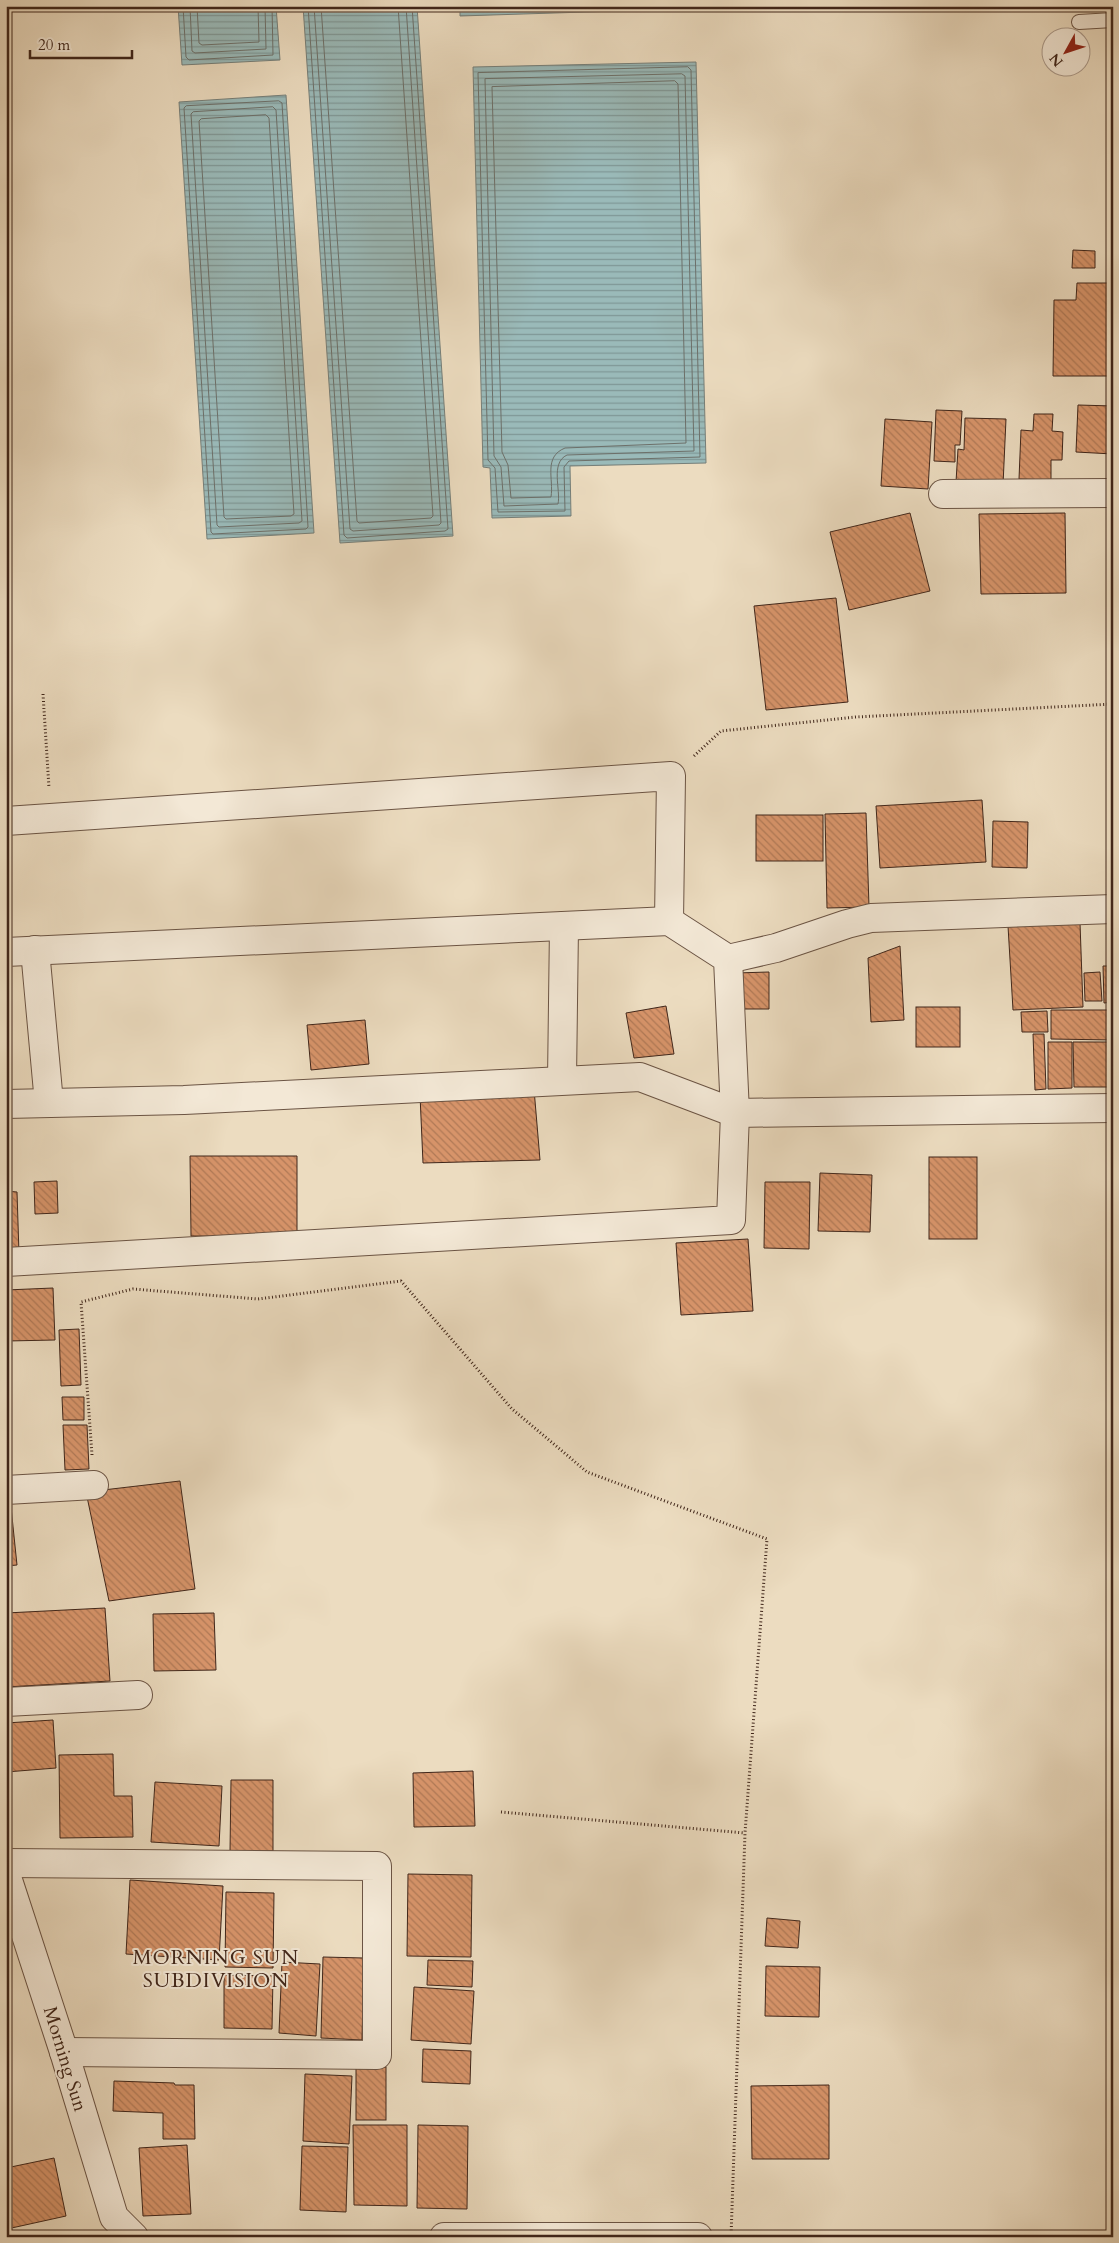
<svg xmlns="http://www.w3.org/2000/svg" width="1119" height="2243" font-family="Cardo,serif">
<defs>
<pattern id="water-rules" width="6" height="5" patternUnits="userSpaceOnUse" patternTransform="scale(1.25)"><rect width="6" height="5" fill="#9abab9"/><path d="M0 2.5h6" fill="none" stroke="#7f9796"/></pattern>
<pattern id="building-back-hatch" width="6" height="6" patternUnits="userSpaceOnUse" patternTransform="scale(1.25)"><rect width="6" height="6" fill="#d7946a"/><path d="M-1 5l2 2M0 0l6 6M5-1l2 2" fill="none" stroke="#b07956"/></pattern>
</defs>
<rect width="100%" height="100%" fill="#ecdcc0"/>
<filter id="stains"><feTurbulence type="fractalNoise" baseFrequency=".004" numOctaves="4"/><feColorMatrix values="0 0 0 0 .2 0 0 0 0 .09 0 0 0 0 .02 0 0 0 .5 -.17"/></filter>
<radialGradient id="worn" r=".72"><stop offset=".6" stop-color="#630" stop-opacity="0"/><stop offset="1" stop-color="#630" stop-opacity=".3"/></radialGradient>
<g fill="url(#water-rules)" stroke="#767f79">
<polygon points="178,6 276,6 280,60 182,65"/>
<polygon points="303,6 417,6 453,536 340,543"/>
<polygon points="460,6 680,6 680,9 460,16"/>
<polygon points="696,62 706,463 570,466 571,516 492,518 490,468 483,467 473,67"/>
<polygon points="286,95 314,533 207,539 179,102"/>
</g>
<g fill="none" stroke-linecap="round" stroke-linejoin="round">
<g stroke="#6d706a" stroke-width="1">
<polyline points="183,6 186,57 189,60 273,55 272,6"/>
<polyline points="190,6 192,51 195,53 266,49 265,6"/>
<polyline points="197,6 199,43 202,45 259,42 258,6"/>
<polyline points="308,6 344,535 347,538 445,531 448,529 412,6"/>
<polyline points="314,6 350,529 353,531 439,525 441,523 406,6"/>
<polyline points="321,6 357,521 359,523 431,518 433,516 398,6"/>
<polyline points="465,6 467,10 614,6"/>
<polygon points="688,67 691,70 700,457 569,461 564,467 565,511 498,512 495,468 488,460 478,73"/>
<path d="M 682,74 L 685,76 L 694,451 L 567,455 C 550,463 561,490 558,504 L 504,506 L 501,467 L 494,456 L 485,79 Z"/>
<path d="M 675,81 L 678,84 L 686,443 L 565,448 C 543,457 554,479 551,497 L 511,498 L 508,465 L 502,452 L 492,87 Z"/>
<polygon points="279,101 282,103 308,527 306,529 213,534 211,532 184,108 186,106"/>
<polygon points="273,107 276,110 302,521 299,523 219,527 217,525 191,114 193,112"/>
<polygon points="266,115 269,118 294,514 291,516 226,519 224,517 199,121 201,119"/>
</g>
</g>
<g fill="url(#building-back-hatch)" stroke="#40261a">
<polygon points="1073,250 1095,251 1095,268 1072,268"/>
<polygon points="1077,283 1113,283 1113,376 1053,376 1054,300 1076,300"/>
<polygon points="1078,405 1113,406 1113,454 1076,452"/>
<polygon points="936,410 962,411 960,445 955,445 955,462 934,461"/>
<polygon points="1034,414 1053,414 1052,431 1063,432 1062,460 1051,460 1051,480 1019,479 1021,430 1033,431"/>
<polygon points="965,418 1006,419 1003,485 956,482 958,449 964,450"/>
<polygon points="885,419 932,422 928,489 881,486"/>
<polygon points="910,513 930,591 849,610 830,532"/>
<polygon points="1065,513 1066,593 981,594 979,514"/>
<polygon points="836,598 848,702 766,710 754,606"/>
<polygon points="982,800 986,862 880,868 876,806"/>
<polygon points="866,813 869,907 827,908 825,814"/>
<rect x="756" y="815" width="67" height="46"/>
<polygon points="993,821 1028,822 1027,868 992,867"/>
<polygon points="1080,923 1083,1007 1013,1010 1008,926"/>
<polygon points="900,946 904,1020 871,1022 868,958"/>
<polygon points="1103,966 1113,966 1113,1002 1104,1003"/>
<polygon points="769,972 769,1009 737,1009 736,973"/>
<polygon points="1100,972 1102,1001 1085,1001 1084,973"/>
<polygon points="666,1006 674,1054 634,1058 626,1013"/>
<rect x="916" y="1007" width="44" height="40"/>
<polygon points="1051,1010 1113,1010 1113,1040 1051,1039"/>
<polygon points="1047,1011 1048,1032 1022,1032 1021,1012"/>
<polygon points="365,1020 369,1064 311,1070 307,1025"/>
<polygon points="1033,1034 1044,1034 1046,1089 1035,1090"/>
<polygon points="1048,1042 1072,1042 1072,1088 1048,1089"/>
<polygon points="1073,1042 1113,1042 1113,1087 1074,1087"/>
<polygon points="534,1089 540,1160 423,1163 420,1095"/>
<polygon points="190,1156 297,1156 297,1237 191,1236"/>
<rect x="929" y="1157" width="48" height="82"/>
<polygon points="820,1173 872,1175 870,1232 818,1231"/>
<polygon points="57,1181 58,1213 35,1214 34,1182"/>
<polygon points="765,1182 810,1182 809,1249 764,1248"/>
<polygon points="6,1191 17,1192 19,1254 6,1256"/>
<polygon points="748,1239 753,1311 681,1315 676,1243"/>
<polygon points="53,1288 55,1340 7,1341 6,1290"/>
<polygon points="79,1329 81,1385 61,1386 59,1330"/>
<polygon points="62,1397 84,1397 84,1420 63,1420"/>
<polygon points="63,1425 87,1425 89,1469 65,1470"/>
<polygon points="180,1481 195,1589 109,1601 86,1492"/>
<polygon points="11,1507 17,1565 6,1566 6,1508"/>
<polygon points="105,1608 110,1681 6,1687 6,1613"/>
<polygon points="214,1613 216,1670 154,1671 153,1614"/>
<polygon points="53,1720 56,1768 6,1772 6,1723"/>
<polygon points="113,1754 114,1796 132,1796 133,1837 60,1838 59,1755"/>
<polygon points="473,1771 475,1826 414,1827 413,1773"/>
<polygon points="231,1780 273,1780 273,1851 230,1851"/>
<polygon points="155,1782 222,1786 219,1846 151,1842"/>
<polygon points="408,1874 472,1875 471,1957 407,1956"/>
<polygon points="130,1880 223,1886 219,1960 126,1954"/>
<polygon points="226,1892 274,1893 273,1968 225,1967"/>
<polygon points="767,1918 800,1921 798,1948 765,1946"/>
<polygon points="323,1957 364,1958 362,2040 321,2038"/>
<polygon points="428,1960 473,1961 472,1987 427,1985"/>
<polygon points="282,1962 320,1964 316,2036 279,2033"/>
<polygon points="766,1966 820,1967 819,2017 765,2016"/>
<polygon points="224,1975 273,1976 272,2029 224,2028"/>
<polygon points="414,1987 474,1991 471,2044 411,2040"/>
<polygon points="423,2049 471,2051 470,2084 422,2082"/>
<rect x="356" y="2067" width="30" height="53"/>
<polygon points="305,2074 352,2076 349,2144 303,2141"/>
<polygon points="114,2081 174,2083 175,2085 194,2085 195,2139 163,2139 163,2113 113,2111"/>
<polygon points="829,2085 829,2159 752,2159 751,2086"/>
<polygon points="353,2125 407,2125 407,2206 354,2205"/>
<polygon points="418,2125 468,2126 467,2209 417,2208"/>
<polygon points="187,2145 191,2214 143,2216 139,2148"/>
<polygon points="302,2146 348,2147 346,2212 300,2210"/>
<polygon points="54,2158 66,2216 7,2229 6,2168"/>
</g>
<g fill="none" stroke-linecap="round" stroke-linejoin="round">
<defs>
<polyline id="service" points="1079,22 1113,20"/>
<g id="minor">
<polyline points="943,494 1113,493"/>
<polyline points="6,821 671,776 669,921"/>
<polyline points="35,950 49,1103"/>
<polyline points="6,952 669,921 728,959 735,1113 731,1220 6,1262"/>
<polyline points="728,959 776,948 847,924 871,918 1113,909"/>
<polyline points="562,1080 564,926"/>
<polyline points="6,1104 184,1100 640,1077 735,1113 1113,1108"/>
<polyline points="6,1490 94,1485"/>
<polyline points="6,1702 138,1695"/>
<polyline points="6,1863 377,1866 377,2055 64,2052"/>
<polyline points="6,1874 64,2052 114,2217 134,2237"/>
<polyline points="444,2237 698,2237"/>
</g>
</defs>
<use href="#service" stroke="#6b5444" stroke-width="16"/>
<use href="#minor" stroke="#6b5444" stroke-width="30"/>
<g stroke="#40261a" stroke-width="3" stroke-dasharray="1 2.5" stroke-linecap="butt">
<polyline points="43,694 49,788"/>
<polyline points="694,756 721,731 856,717 1113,704"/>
<polyline points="92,1455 81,1302 133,1289 258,1299 401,1281 512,1409 587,1472 767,1539 745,1833 731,2237"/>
<polyline points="501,1812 745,1833"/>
</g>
<use href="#service" stroke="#f3e8d6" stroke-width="14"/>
<use href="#minor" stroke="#f3e8d6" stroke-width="28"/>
</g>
<g text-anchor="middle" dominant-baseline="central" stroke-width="4" stroke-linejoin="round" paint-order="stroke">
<g font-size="19" fill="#40261a" stroke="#f3e8d6">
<text transform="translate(65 2059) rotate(73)">Morning Sun</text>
</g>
<g font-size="20" letter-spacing="1" fill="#40261a" stroke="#f3e8d6">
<text x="216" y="1957">MORNING SUN<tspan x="216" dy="23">SUBDIVISION</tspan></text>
</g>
</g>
<rect width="1119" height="2243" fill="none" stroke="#ecdcc0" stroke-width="25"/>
<rect x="8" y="8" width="1104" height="2228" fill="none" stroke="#40261a" stroke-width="2.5"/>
<rect x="12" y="12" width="1094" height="2218" fill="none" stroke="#40261a"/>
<g transform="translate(1066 52) rotate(230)"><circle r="24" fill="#f3e8d6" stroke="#ab9a8b"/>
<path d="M0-4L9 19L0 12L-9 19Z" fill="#8f2418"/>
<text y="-8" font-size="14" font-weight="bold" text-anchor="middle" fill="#40261a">N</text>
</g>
<path d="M30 50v8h102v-8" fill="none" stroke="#40261a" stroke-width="2.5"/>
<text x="38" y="50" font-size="15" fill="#40261a" stroke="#f3e8d6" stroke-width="4" paint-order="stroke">20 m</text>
<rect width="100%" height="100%" filter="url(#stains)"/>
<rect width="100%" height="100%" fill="url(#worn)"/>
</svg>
